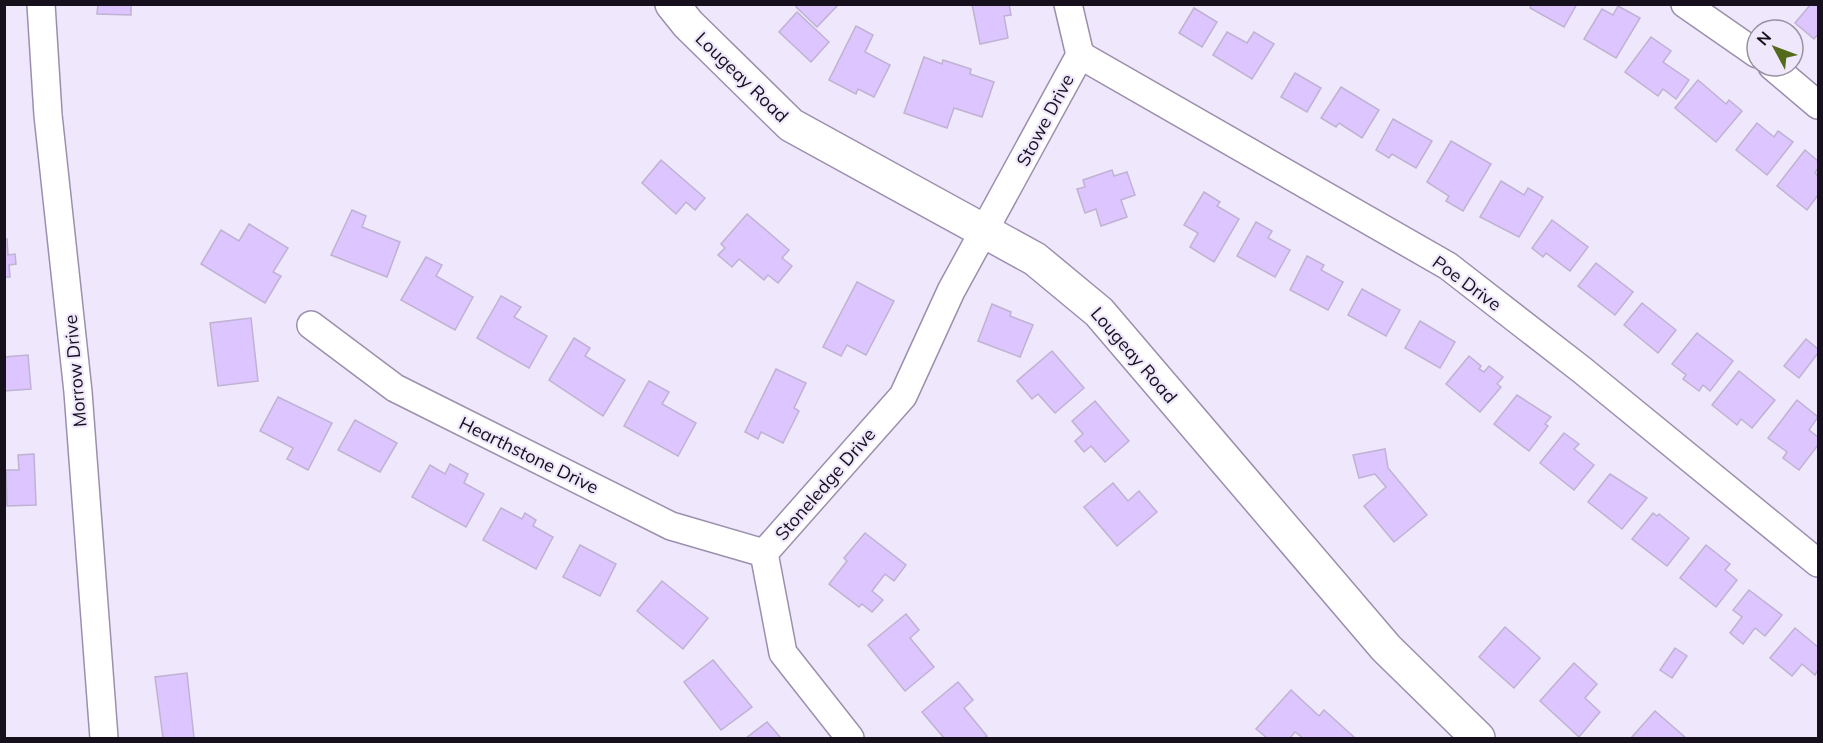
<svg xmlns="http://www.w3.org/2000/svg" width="1823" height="743" font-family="Mulish,sans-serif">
<rect width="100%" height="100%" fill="#efe7fb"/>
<g fill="#ddc5ff" stroke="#bfb2d2" stroke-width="1.5">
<polygon points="98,4 131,4 131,15 97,14"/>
<polygon points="798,4 839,4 817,27 796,7"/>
<polygon points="972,4 1009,4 1011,15 1004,16 1008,38 980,44"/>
<polygon points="1532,4 1577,4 1564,27 1530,8"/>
<polygon points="1811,4 1818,4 1818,34 1814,39 1795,23"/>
<polygon points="1618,6 1640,18 1616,58 1584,39 1602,9 1613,15"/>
<polygon points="1194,8 1217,22 1202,47 1179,33"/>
<polygon points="797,12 829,42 811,62 779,32"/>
<polygon points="856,26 873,35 865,52 890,65 874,97 858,89 856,94 829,80"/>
<polygon points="1227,32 1247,43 1254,32 1274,44 1252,79 1213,55"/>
<polygon points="1651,37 1671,51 1663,62 1689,80 1676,99 1663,89 1658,96 1625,72"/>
<polygon points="924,57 942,64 943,60 971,69 970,74 994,82 982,117 954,108 947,128 904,113"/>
<polygon points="1295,73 1321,88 1307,112 1281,97"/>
<polygon points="1698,80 1726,104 1729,100 1742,111 1716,142 1675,108"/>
<polygon points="1341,87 1379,110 1362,138 1339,123 1336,127 1321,118"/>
<polygon points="1393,119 1432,141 1416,168 1392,154 1389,158 1376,150"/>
<polygon points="1757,123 1774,137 1778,131 1793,142 1767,175 1736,150"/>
<polygon points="1451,141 1491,164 1463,211 1446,201 1449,196 1427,182"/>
<polygon points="1805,150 1818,161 1818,168 1815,173 1818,176 1818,195 1807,210 1777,186"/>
<polygon points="661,160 705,198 695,210 686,202 676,214 642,183"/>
<polygon points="1112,170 1114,176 1127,172 1135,195 1121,200 1127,217 1101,226 1096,209 1085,213 1077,189 1085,187 1083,180"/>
<polygon points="1501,181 1524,195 1528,188 1543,197 1519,237 1480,217"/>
<polygon points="1204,192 1220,202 1217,206 1239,219 1214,262 1190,247 1198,233 1184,225"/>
<polygon points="352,210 366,216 362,227 400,242 387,277 331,255"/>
<polygon points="747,214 789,250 782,258 792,266 778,283 768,275 764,280 739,259 732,267 718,255 725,248 721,244"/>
<polygon points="1552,220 1588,247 1570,271 1546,253 1543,257 1532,248"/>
<polygon points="1256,222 1272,231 1268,238 1290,250 1275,277 1237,256"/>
<polygon points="249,224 288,248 273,272 281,276 265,303 201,264 221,230 239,241"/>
<polygon points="4,239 7,239 8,255 15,254 16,264 9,265 10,277 4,277"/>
<polygon points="1307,256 1324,265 1321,270 1343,282 1328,310 1290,290"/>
<polygon points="426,257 442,265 436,276 473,297 455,330 401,300"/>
<polygon points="1596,263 1633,292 1615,315 1578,286"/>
<polygon points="857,282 894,301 866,355 847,345 841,356 823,347"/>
<polygon points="1362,289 1400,310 1386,336 1348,315"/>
<polygon points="501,296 521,307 514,317 547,336 529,368 477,338"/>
<polygon points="1642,303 1676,330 1658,353 1624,325"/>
<polygon points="992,304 1011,312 1010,316 1033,325 1020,357 978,341"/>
<polygon points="251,318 258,381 218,386 210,323"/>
<polygon points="1420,321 1455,342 1440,368 1405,348"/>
<polygon points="1697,333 1733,361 1710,391 1703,385 1699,391 1683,379 1686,375 1672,364"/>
<polygon points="574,338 590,348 585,356 625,380 603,416 549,380"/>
<polygon points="1806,339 1818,349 1818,353 1799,378 1784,366"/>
<polygon points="1052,351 1084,388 1055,413 1038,394 1032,399 1017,381"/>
<polygon points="28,355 31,389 4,391 4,357"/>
<polygon points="1469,356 1481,366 1479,369 1484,372 1489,366 1503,377 1497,384 1501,387 1480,412 1446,384"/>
<polygon points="776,369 806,383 794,408 799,411 783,443 761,432 758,439 745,432"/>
<polygon points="1739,371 1775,400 1752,428 1741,419 1737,425 1712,405"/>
<polygon points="649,381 669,392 662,404 696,423 678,456 624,426"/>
<polygon points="1517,395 1551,417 1545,424 1548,426 1529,451 1494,424"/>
<polygon points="278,397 332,423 308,470 287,459 293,448 260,431"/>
<polygon points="1797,400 1818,417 1809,430 1818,437 1818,445 1799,470 1783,458 1787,452 1768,438"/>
<polygon points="1095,401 1129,441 1105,462 1091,446 1084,452 1075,441 1083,434 1072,421"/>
<polygon points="355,420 397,443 380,472 338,450"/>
<polygon points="1564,433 1579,444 1574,449 1594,465 1574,490 1540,463"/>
<polygon points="1385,449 1388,468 1427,515 1394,542 1364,506 1386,487 1375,474 1359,478 1353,455"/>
<polygon points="34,454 36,505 7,506 6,470 19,470 18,455"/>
<polygon points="450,464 468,474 464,483 484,494 466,527 412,497 430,465 445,474"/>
<polygon points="1610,474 1647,498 1622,529 1588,502"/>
<polygon points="1113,483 1128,501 1139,491 1157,512 1117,546 1084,507"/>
<polygon points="501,508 522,519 525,513 536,520 533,526 553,537 536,569 483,540"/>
<polygon points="1653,513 1657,516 1659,514 1689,538 1667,566 1632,539"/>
<polygon points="865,533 906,565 894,581 885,574 872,591 883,600 872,612 862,604 859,607 829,584 847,561 844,558"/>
<polygon points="580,545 616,564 600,596 563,577"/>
<polygon points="1706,545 1730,564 1725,570 1737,580 1716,607 1680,578"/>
<polygon points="662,581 708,618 683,649 637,611"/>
<polygon points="1749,590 1782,615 1765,636 1755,628 1743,644 1730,633 1742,617 1733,610"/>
<polygon points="906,614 919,630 910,638 934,667 905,691 868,645"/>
<polygon points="1505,627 1540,658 1514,688 1479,657"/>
<polygon points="1795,628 1818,647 1818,670 1815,675 1802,664 1792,676 1770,658"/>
<polygon points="1675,648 1687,656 1672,678 1660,670"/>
<polygon points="713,660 752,707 721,730 684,682"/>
<polygon points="1574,663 1597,684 1585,698 1600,712 1579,737 1540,701"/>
<polygon points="187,673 194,738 163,738 155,677"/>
<polygon points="958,682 973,700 964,708 987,736 984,738 944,738 922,712"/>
<polygon points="1291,690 1319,716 1324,710 1355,738 1303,738 1295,732 1290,738 1267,738 1256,729"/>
<polygon points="1655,711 1686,738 1631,738"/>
<polygon points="767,722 781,738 746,738"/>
</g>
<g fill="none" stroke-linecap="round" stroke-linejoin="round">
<defs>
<g id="street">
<polyline points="41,4 48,115 78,392 104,738"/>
<polyline points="1685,4 1757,54"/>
<polyline points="1080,55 1448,266 1582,370 1818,563"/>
<polyline points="1772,66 1818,105"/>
<polyline points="311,325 395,388 671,526 764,553"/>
<polyline points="764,553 903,396 951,291 1080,55 1068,4"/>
<polyline points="764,553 783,653 850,738"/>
</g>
<polyline id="secondary" points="672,4 688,24 791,125 1035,259 1099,312 1386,648 1478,738"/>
</defs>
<use href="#street" stroke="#9c8fae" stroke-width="30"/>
<use href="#secondary" stroke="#9c8fae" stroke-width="36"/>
<use href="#street" stroke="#fff" stroke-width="27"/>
<use href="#secondary" stroke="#fff" stroke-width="33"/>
</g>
<g text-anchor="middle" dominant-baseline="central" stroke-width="4.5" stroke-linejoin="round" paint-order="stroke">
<g font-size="18" fill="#15101b" stroke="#efe7fb">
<text transform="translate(742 77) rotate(44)">Lougeay Road</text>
<text transform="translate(1045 120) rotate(-62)">Stowe Drive</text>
<text transform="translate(1467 283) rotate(36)">Poe Drive</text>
<text transform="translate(1134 355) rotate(49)">Lougeay Road</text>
<text transform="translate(75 371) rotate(-95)">Morrow Drive</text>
<text transform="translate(529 455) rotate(26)">Hearthstone Drive</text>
<text transform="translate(825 484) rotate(-49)">Stoneledge Drive</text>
</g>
</g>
<rect width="1823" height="743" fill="none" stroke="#15101b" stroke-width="12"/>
<g transform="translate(1775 48) rotate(311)"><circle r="28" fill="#efe7fb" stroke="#9891a1" stroke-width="1.5"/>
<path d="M0-4.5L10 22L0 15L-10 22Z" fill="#536a1b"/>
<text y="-9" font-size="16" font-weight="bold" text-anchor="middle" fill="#15101b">N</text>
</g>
</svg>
